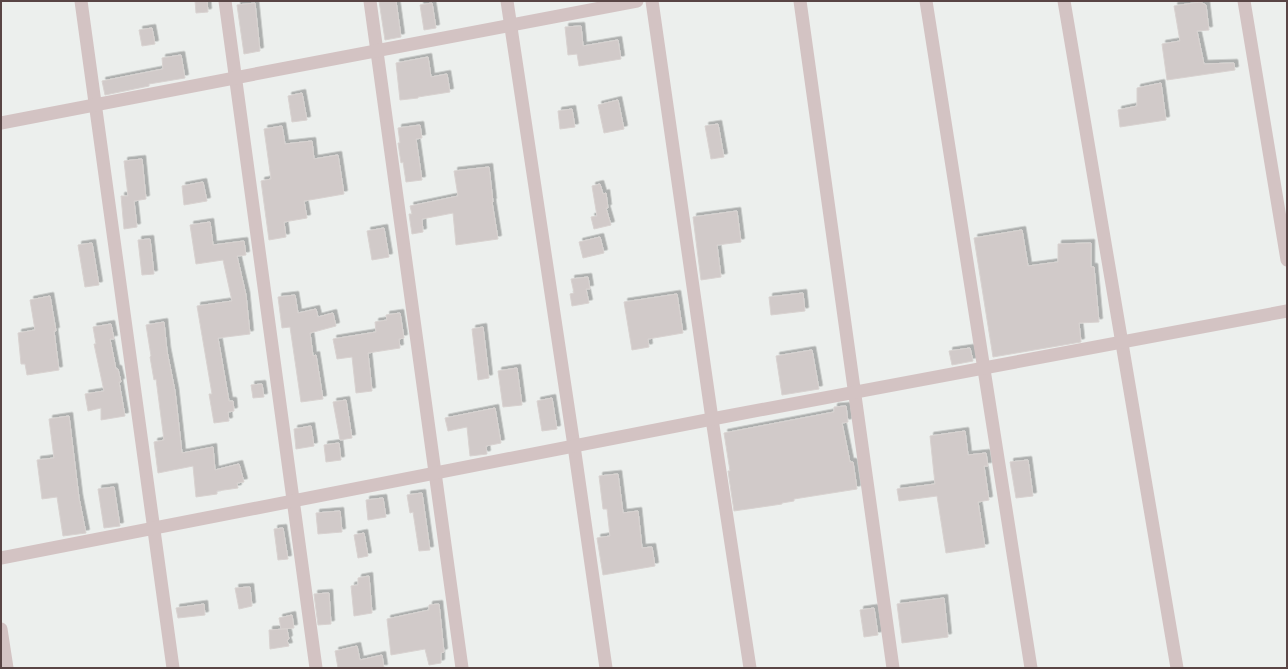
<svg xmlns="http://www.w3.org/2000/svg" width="1288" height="669" font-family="Ubuntu,sans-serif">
<defs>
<filter id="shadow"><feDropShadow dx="3.5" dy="-3.5" stdDeviation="0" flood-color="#0004"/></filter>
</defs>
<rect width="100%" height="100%" fill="#ecefed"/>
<g fill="#d1cac9" stroke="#d8d2d0" filter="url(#shadow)">
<polygon points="195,1 207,1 208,12 196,13"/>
<polygon points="379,1 396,1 401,37 385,40"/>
<polygon points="1200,2 1206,5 1209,30 1197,31 1204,64 1234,63 1235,70 1167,80 1162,44 1180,41 1174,6"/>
<polygon points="255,3 260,51 244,54 237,5"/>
<polygon points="432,3 436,28 424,30 420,5"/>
<polygon points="581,26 583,46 618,40 621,59 579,66 577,54 568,55 565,27"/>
<polygon points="152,28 155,44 142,46 139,30"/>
<polygon points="181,55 185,78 149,84 149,86 105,95 102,81 163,69 162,58"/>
<polygon points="428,57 431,77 447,74 450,92 418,97 418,98 400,100 396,63"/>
<polygon points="1161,83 1166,120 1120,127 1118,110 1137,106 1137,88"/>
<polygon points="302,93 307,120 292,122 288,96"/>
<polygon points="618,100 624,129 604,133 598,105"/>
<polygon points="572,109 575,127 560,129 558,111"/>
<polygon points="718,124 724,157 711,159 705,126"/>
<polygon points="420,125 422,138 416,139 422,180 406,182 403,162 401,163 398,143 400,143 398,128"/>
<polygon points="282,126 285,144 312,141 314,159 338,155 344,194 304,201 307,218 284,222 286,237 269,240 261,181 271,179 264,129"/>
<polygon points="142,159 146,199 134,201 137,227 124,229 121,196 128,196 124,161"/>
<polygon points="489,167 493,202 492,202 498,239 456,245 453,213 422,219 423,232 412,234 409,214 412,214 410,206 458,196 454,171"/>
<polygon points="203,182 207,201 184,205 182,186"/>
<polygon points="600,184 603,194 606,193 608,208 606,208 611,225 594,229 591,217 597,216 592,186"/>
<polygon points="737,211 741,242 717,245 721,277 701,280 693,217"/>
<polygon points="210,222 213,245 244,241 246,255 237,256 246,295 250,334 218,338 229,401 233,401 234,411 228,412 229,421 214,423 209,394 212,394 197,306 232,301 223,260 196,264 190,225"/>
<polygon points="384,228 389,257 372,260 367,231"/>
<polygon points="1022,230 1028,266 1058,262 1058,244 1091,243 1091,267 1094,267 1099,322 1079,323 1081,342 993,357 974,238"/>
<polygon points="600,237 604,253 583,258 579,242"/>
<polygon points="150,239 154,274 142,275 138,240"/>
<polygon points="92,243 99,285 85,287 78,245"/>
<polygon points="588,277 590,289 586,289 589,303 572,306 570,294 574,293 571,279"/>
<polygon points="803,293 805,311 771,315 769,297"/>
<polygon points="677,294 683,333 648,339 649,347 632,350 624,302"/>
<polygon points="295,295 298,313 316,309 318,317 333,313 336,326 310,333 313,356 316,355 323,399 301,402 290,327 282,328 278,297"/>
<polygon points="50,296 56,331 54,331 59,370 27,375 25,364 21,364 18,333 35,330 30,300"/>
<polygon points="400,313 404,338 399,339 400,348 368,353 372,391 356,393 352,357 337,359 333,339 376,332 375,322 387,320 386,315"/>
<polygon points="164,322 167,351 175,391 182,453 213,447 215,470 239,464 244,482 237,483 238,488 217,491 217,494 196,497 193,466 158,473 154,442 164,440 156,379 154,380 150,357 151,356 146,325"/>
<polygon points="111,324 114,339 110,339 116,369 118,369 121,382 119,382 125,416 101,420 101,408 88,411 85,394 104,391 94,344 96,344 93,327"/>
<polygon points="483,327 489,378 478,380 472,329"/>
<polygon points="970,348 973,361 952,365 949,351"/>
<polygon points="812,350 819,389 782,395 776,356"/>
<polygon points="517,368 522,405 503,407 498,371"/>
<polygon points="262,384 264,397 253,398 251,385"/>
<polygon points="552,398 557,429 542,431 537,401"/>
<polygon points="346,400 352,438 340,440 333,402"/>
<polygon points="846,406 848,422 842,423 850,462 853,462 857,489 794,499 794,501 782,503 782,504 734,511 728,471 730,471 724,433 834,412 834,407"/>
<polygon points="495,408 501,443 486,446 487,454 470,456 467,427 448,431 445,418"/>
<polygon points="69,416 79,498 86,533 63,536 57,497 42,499 37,460 54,458 49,419"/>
<polygon points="311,426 314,446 296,449 294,429"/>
<polygon points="965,431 968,455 986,453 988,466 984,466 989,500 978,502 985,547 946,553 937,496 899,501 897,489 935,484 930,436"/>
<polygon points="339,443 341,460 326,462 324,445"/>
<polygon points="1028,460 1033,496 1016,498 1010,462"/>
<polygon points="618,474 623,513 638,511 642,548 652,547 655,566 603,575 597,538 610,536 607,509 603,509 599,476"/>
<polygon points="114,487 120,526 104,528 98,489"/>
<polygon points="422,493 430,550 419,551 413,512 410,513 407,495"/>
<polygon points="383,498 386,517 368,520 366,500"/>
<polygon points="340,511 342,532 318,534 316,513"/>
<polygon points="283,528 288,559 278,560 274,529"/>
<polygon points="364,533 368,556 358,558 354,535"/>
<polygon points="369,576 372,613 354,616 351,586 358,585 358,578"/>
<polygon points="250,587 252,606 239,609 235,588"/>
<polygon points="329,593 331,624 318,625 314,594"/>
<polygon points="944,598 948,637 902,643 897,604"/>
<polygon points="204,604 205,615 178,618 176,608"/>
<polygon points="439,604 444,652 441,653 441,663 429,665 425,649 391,655 387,619 429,610 429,605"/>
<polygon points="874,608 878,635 864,637 860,610"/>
<polygon points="292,615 294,628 281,629 279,618"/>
<polygon points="287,629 289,639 287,640 289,646 270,649 269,630"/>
<polygon points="357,646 360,660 382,655 384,668 338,668 335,651"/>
</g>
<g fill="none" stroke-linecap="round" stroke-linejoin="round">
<g stroke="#d3c3c3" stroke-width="13">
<polyline points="81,1 173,668"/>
<polyline points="225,1 316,668"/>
<polyline points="370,1 462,668"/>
<polyline points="507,1 574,446 606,668"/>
<polyline points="652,1 712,419 750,668"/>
<polyline points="800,1 893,668"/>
<polyline points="926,1 1031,668"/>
<polyline points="1064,1 1177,668"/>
<polyline points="1244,1 1287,260"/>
<path d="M 1,123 C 213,83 425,40 637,1"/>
<polyline points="1,558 712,419 1287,311"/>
<polyline points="1,629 7,668"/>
</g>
</g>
<rect width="1288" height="669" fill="none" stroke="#594545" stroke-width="4"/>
</svg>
